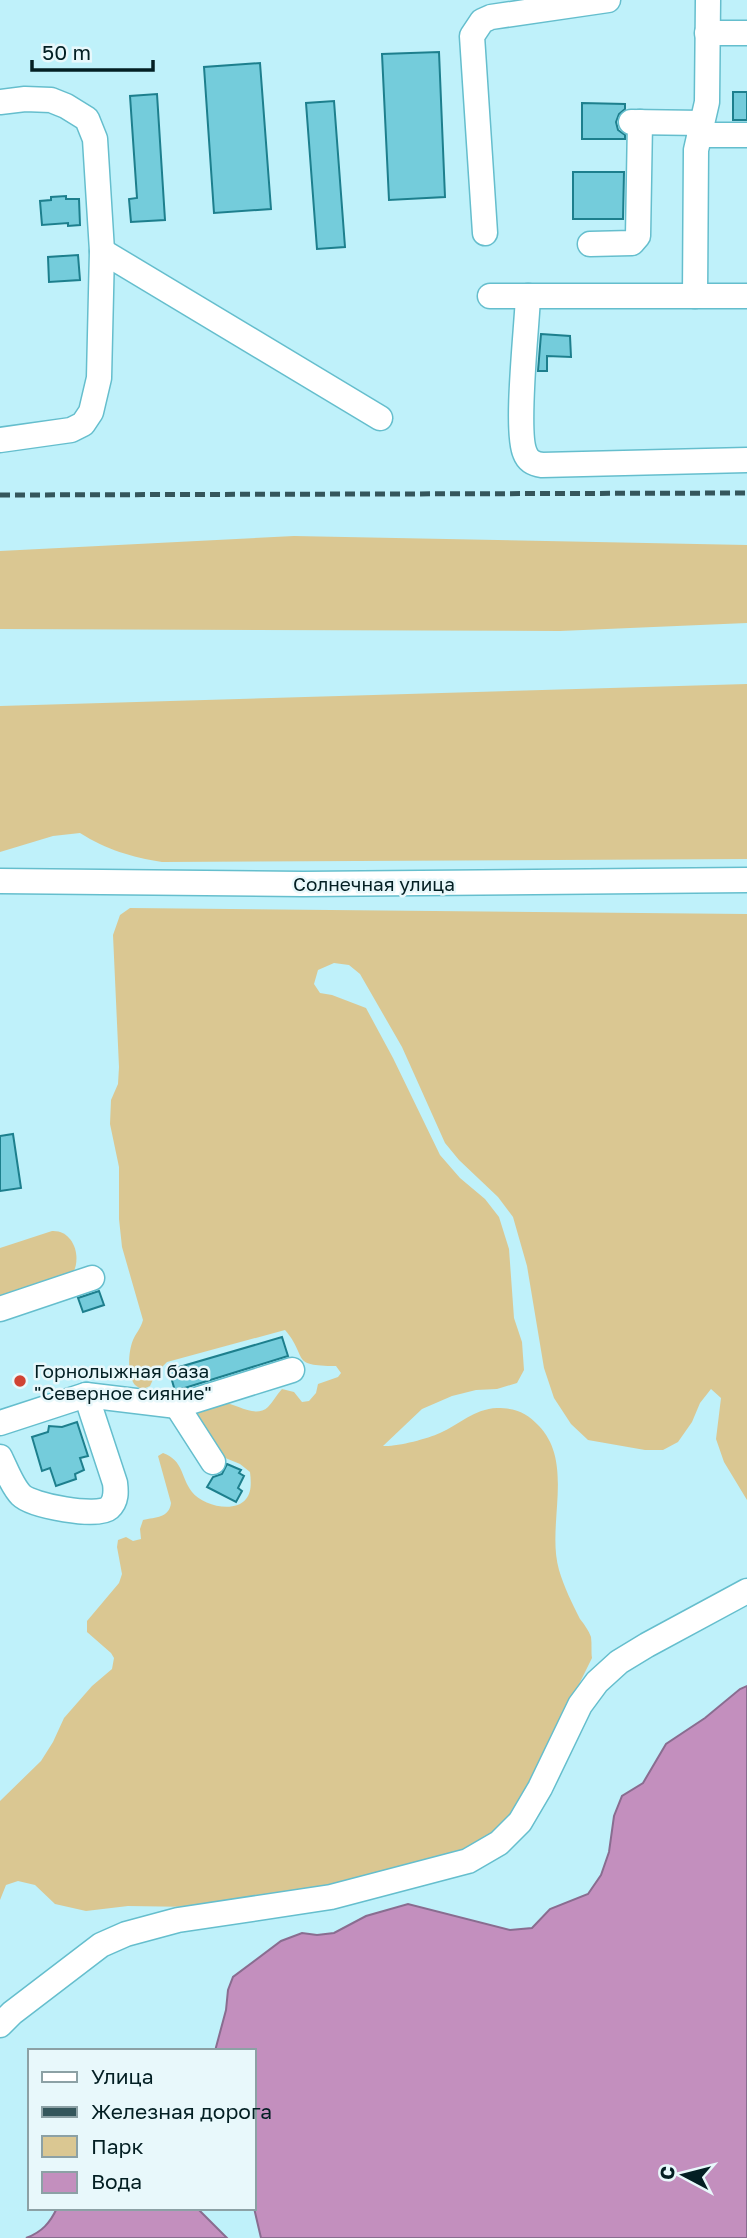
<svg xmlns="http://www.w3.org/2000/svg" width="747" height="2238" font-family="'Golos Text',sans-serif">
<rect width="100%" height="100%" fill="#bff1fa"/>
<g fill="#dac792">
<polygon points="294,536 747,545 747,623 560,631 0,629 0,551"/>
<path d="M 747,684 L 747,859 L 162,862 C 131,857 107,850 80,833 L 53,836 L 0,852 L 0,706 Z"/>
<path d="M 130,908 L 747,914 L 747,1500 L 724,1462 L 716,1439 L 721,1398 L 711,1389 L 700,1403 L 692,1422 L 678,1442 L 663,1450 L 645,1450 L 588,1440 L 571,1424 L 554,1398 L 544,1368 L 527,1266 L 513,1217 L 498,1197 L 459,1160 L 445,1143 L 402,1047 L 360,974 L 349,965 L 334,963 L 318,970 L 314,984 L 320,993 L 332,995 L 366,1008 L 393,1058 L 440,1155 L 460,1178 L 485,1199 L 499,1217 L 509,1249 L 514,1318 L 522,1342 L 524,1370 L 517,1383 L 497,1389 L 476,1390 L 452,1396 L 422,1409 L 383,1446 C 396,1447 427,1439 440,1433 C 460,1424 474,1409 497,1408 C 516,1408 527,1413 539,1426 C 575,1464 546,1525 559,1570 C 564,1587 572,1603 580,1619 C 584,1624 589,1631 591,1637 C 592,1644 591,1652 592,1658 L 524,1795 L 503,1826 L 476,1849 L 353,1882 L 194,1907 L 128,1906 L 86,1911 L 55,1904 L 35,1885 L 18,1881 L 6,1885 L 0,1900 L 0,1801 L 41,1761 L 53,1742 L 64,1718 L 92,1686 L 112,1669 L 114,1658 L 111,1653 L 87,1632 L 87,1621 L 119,1583 L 122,1574 L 117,1547 L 118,1540 L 126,1537 L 133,1541 L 141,1539 L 140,1529 L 143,1520 C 156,1517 169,1518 171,1503 L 158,1456 L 163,1453 C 184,1461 180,1476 192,1492 C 202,1505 234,1514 246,1499 C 252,1492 251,1481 250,1472 L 240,1464 L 218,1455 L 193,1413 C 201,1410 211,1403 219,1403 C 235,1401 254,1420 268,1407 C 273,1402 277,1394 282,1389 L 294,1392 L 302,1402 L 309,1401 L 316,1393 L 318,1384 L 338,1377 L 341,1373 L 336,1366 C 289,1366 309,1358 285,1330 L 167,1362 L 156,1373 L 150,1386 C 144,1389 141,1390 135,1385 C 127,1375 128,1352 133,1340 C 136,1333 141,1328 143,1320 L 122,1247 L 119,1219 L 119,1167 L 110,1124 L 111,1100 L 118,1084 L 119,1067 L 113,935 L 120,915 Z"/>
<path d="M 52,1231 C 73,1230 82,1256 73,1273 L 0,1298 L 0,1248 Z"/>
</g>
<g fill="#c38fbe" stroke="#896d90" stroke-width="2">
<polygon points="747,1686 747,2238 261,2238 254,2208 254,2051 215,2051 226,2010 228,1990 233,1977 281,1941 302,1933 317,1935 334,1933 366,1916 408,1904 510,1930 532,1928 550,1909 588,1894 601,1875 609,1852 614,1816 622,1796 643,1783 666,1744 705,1718 740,1689"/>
<path d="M 57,2208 L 197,2208 L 227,2238 L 26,2238 C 42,2232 50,2223 57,2208 Z"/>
</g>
<g fill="#74ccdb" stroke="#1d7f8d" stroke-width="2">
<polygon points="439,52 445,197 389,200 382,54"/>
<polygon points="260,63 271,209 214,213 204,67"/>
<rect x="733" y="92" width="14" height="28"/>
<polygon points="157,94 165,220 131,222 129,199 137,198 130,96"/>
<polygon points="334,101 345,247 317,249 306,103"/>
<polygon points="582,103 625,104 625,109 619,114 616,122 618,130 625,135 625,139 582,139"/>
<polygon points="573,172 624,172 623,219 573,219"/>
<polygon points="66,196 66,199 79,199 80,225 68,226 68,223 42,225 40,201 51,200 51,197"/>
<polygon points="78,255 80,280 49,282 48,257"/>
<polygon points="541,334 570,336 571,357 547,356 547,371 538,371"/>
<polygon points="13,1134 21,1188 0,1191 0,1136"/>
<polygon points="99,1291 104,1305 83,1312 78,1298"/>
<polygon points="282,1337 288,1356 175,1391 169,1370"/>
<polygon points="77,1422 88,1456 80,1458 84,1470 75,1474 76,1479 56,1486 50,1468 42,1471 32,1437 48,1432 49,1426 62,1427"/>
<polygon points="227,1464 241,1470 239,1473 244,1476 238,1488 242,1491 236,1502 207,1487 213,1477 222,1474"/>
</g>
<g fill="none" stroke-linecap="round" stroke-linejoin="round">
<defs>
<g id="minor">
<polyline points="707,33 747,33"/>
<polyline points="0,102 25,99 51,100 66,106 87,119 95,139 102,251 99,378 91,412 83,424 71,430 0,440"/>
<polyline points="631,122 702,123"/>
<polyline points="699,135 747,135"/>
<polyline points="485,233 472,36 482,21 491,17 608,0"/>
<polyline points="590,244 632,243 638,236 640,122"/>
<polyline points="102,251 380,418"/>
<polyline points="490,296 747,296"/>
<path d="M 528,296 C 527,326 515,431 525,453 C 528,461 534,464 542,465 L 747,460"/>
<polyline points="695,296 696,150 707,102 708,0"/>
<polyline points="0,881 303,884 747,880"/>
<polyline points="0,1309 92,1278"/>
<polyline points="177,1406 213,1462"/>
<polyline points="0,1423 86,1395 177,1406 292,1370"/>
<path d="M 0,1457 C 6,1469 12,1486 21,1495 C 32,1506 98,1518 109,1508 C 117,1501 116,1491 115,1483 L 86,1395"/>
<polyline points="0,2025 12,2013 101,1945 126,1934 178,1920 331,1897 468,1861 499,1843 520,1822 540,1788 580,1705 597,1682 619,1662 647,1645 747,1591"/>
</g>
</defs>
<use href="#minor" stroke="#65becd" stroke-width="27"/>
<use href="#minor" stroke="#fff" stroke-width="24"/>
<polyline stroke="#34565b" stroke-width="5" stroke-dasharray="10 5" stroke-linecap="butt" points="0,495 747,493"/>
</g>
<circle fill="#d04333" stroke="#e8f8fb" stroke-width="2.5" cx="20" cy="1381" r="7"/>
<g text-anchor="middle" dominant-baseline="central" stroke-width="5" stroke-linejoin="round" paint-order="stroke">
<g font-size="19" fill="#031f23" stroke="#e8f8fb">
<text x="374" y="883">Солнечная улица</text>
</g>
<g font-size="19" fill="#031f23" stroke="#e8f8fb" text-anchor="start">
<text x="34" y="1370">Горнолыжная база<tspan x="34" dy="22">"Северное сияние"</tspan></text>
</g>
</g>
<rect x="28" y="2049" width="228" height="161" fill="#e8f8fb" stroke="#8ca1a5" stroke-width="2"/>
<rect x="42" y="2072" width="35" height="10" fill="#ffffff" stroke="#8ca1a5" stroke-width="2"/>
<text x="91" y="2084" font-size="21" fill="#031f23">Улица</text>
<rect x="42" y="2107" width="35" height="10" fill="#34565b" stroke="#8ca1a5" stroke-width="2"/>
<text x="91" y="2119" font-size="21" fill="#031f23">Железная дорога</text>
<rect x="42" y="2136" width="35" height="21" fill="#dac792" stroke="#8ca1a5" stroke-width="2"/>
<text x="91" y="2154" font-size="21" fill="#031f23">Парк</text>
<rect x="42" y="2172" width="35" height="21" fill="#c38fbe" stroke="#8ca1a5" stroke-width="2"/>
<text x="91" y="2189" font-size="21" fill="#031f23">Вода</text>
<g transform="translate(684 2175) rotate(277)" stroke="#e8f8fb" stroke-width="5" paint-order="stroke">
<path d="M0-5L12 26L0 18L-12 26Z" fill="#031f23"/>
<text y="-10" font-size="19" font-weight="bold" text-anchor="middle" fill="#031f23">С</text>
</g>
<path d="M32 60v10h121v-10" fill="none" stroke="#031f23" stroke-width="3.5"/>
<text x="42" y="60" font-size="21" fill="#031f23" stroke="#e8f8fb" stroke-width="5" paint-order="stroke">50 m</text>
</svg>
